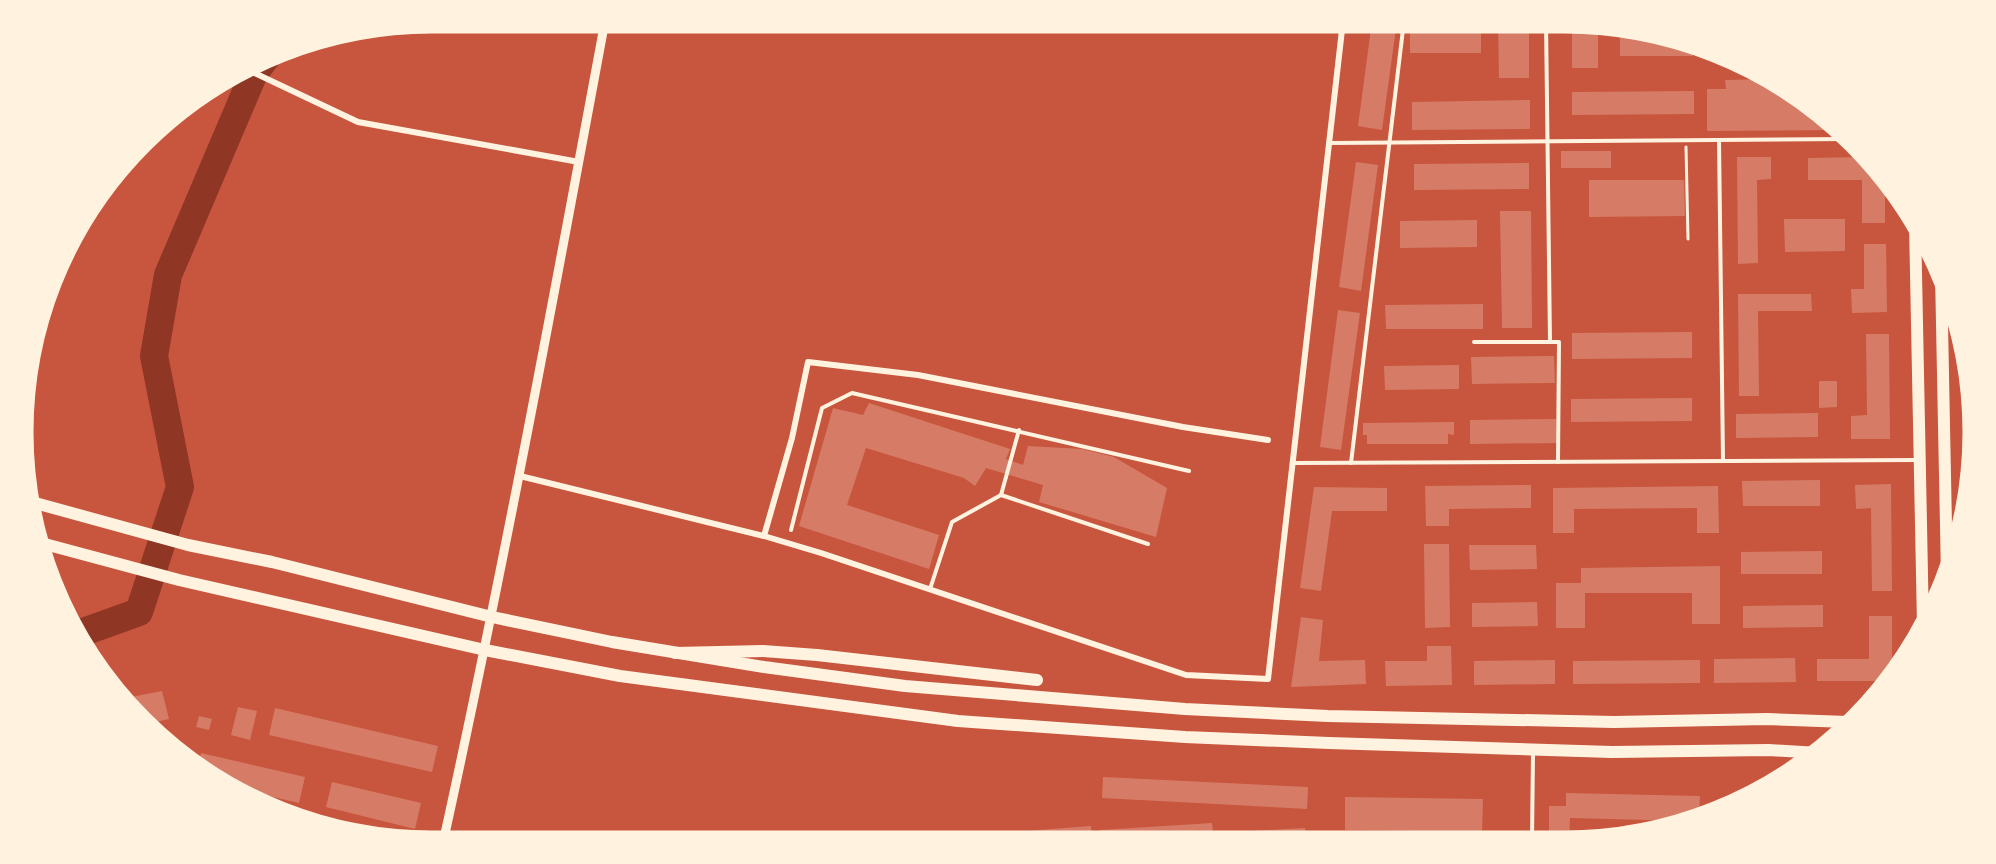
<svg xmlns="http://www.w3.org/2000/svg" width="1996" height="864" font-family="Rubik,sans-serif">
<rect width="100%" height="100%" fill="#c8553d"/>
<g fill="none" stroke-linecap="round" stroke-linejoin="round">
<polyline stroke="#8f3625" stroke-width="28" points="75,635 139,612 180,487 154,356 168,275 254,73 266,58"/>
</g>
<g fill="#d67c66">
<polygon points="1372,21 1397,21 1382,130 1358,126"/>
<polygon points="1498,21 1529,21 1529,78 1499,78"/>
<polygon points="1572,22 1598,27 1598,68 1572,68"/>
<rect x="1410" y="31" width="71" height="22"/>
<polygon points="1620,31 1692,42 1693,56 1620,56"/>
<polygon points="1774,79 1835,123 1841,130 1707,131 1707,89 1726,89 1725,80"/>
<polygon points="1694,91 1694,114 1572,115 1572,92"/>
<polygon points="1530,100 1530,129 1412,130 1412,102"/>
<rect x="1561" y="151" width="50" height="17"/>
<polygon points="1737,157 1771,157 1771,179 1757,180 1758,263 1738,264"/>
<polygon points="1867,157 1885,176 1885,223 1862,223 1862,180 1808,180 1808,158"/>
<polygon points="1356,162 1378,165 1361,291 1339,287"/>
<polygon points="1529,163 1529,189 1414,190 1414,164"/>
<polygon points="1589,180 1684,180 1685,216 1589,217"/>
<polygon points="1500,211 1531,211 1532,328 1502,328"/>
<polygon points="1784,219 1845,219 1845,251 1785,252"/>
<polygon points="1477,220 1477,247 1400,248 1400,221"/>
<polygon points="1864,244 1886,244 1887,312 1852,313 1851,289 1864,289"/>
<polygon points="1738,294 1811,294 1812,311 1758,311 1759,396 1739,396"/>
<polygon points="1483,304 1483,329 1386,329 1385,305"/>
<polygon points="1338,310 1360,313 1341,450 1320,447"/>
<polygon points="1692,332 1692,358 1572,359 1572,333"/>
<polygon points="1866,334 1889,334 1890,439 1851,439 1851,416 1867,415"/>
<polygon points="1554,356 1555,383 1472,384 1471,357"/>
<polygon points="1459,365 1459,389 1385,390 1384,366"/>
<polygon points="1819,381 1837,381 1837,407 1819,408"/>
<polygon points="1692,398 1692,421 1571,422 1571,399"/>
<polygon points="869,403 1010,449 1006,459 1023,465 1028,446 1082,449 1114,457 1167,488 1156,537 1039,502 1043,485 986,468 975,486 964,478 866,448 847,505 939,535 929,569 799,526 833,408 863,415"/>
<polygon points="1818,413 1818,437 1736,438 1736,414"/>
<polygon points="1556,419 1557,443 1470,444 1470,420"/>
<polygon points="1454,422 1454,435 1448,434 1448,444 1367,444 1367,435 1363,435 1363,423"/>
<polygon points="1820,480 1820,506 1743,506 1742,481"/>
<polygon points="1891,484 1892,591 1872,591 1871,508 1856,509 1855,485"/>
<polygon points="1531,485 1531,508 1449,509 1449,526 1426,526 1425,486"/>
<polygon points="1718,486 1719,533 1697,533 1697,508 1574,509 1574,533 1553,533 1553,488"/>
<polygon points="1314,487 1387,488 1387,511 1332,511 1321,591 1300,588"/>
<polygon points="1424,544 1449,544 1450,627 1425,628"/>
<polygon points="1469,545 1536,545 1537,569 1470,570"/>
<polygon points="1822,551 1822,574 1741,574 1741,552"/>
<polygon points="1720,566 1720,624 1692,624 1692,593 1585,593 1585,628 1556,628 1556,583 1581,583 1581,568"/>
<polygon points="1537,602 1538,626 1472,627 1472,603"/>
<polygon points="1823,605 1823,627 1743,628 1743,606"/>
<polygon points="1869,616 1892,616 1892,675 1886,681 1817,681 1817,659 1869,659"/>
<polygon points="1301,617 1323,620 1319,661 1365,660 1366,684 1291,687"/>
<polygon points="1427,646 1451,646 1452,685 1386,686 1385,661 1427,661"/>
<polygon points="1795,658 1796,682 1714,683 1714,659"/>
<polygon points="1555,660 1555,684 1474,685 1474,661"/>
<polygon points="1700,660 1700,683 1573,684 1573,661"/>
<polygon points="162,691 169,719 147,724 126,698"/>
<polygon points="238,707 257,711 250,740 231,735"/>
<polygon points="275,708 438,746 432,772 269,735"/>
<polygon points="199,716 212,719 209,730 196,727"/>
<polygon points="201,753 305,777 299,803 222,785 198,767"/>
<polygon points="1103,777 1308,787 1307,809 1102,798"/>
<polygon points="332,782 421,803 415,829 326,807"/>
<polygon points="1566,793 1700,796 1699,818 1688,821 1570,818 1569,840 1549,840 1549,806 1566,806"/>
<polygon points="1345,797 1483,799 1482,832 1345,830"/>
<polygon points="1717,801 1737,802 1716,813"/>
<polygon points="1212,823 1213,833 1305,828 1306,840 1101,841 1100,830"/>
<polygon points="1091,826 1092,841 975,841 975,835"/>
</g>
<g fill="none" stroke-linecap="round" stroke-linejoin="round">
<polyline stroke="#fff3e0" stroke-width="3" points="1686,147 1688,239"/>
<g stroke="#fff3e0" stroke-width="4">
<polyline points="1546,21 1550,342"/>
<polyline points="1719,140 1723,461"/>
<polyline points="1330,143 1850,139"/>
<polyline points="1474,342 1559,342 1558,462"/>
<polyline points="1293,463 1916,460"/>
<polyline points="1351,463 1404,21"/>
<polyline points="1001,495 1019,430"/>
<polyline points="791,530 822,408 852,393 1189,471"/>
<polyline points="930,589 952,522 1001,495 1148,544"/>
<polyline points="1532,840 1533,753"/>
</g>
<g stroke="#fff3e0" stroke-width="6">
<polyline points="244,68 358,122 579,162"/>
<polyline points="520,476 764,536 821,553 1186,675 1268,679 1343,21"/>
<polyline points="764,536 792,438 808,362 918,375 1183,427 1268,440"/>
</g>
<path stroke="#fff3e0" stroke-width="9" d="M 443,843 C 503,570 554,296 605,21"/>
<g stroke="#fff3e0" stroke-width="12">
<polyline points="1915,223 1923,625"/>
<polyline points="1941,273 1947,577"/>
<polyline points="28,501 188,545 272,562 492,617 612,642 764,667 905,686 1185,709 1328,716 1614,722 1767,719 1848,722"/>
<polyline points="41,543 179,580 485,650 620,676 958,721 1185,737 1329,743 1612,752 1769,750 1819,753"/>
</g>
<polyline stroke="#fff3e0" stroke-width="12" points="675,653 763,651 817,655 1037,680"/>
</g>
<path d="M0 0H1996V864H0ZM432 32H1564A400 400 0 0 1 1964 432V432A400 400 0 0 1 1564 832H432A400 400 0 0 1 32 432V432A400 400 0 0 1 432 32Z" fill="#fff3e0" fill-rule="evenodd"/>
<path fill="none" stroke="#fff3e0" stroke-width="3" d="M432 32H1564A400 400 0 0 1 1964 432V432A400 400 0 0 1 1564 832H432A400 400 0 0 1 32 432V432A400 400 0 0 1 432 32Z"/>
</svg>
